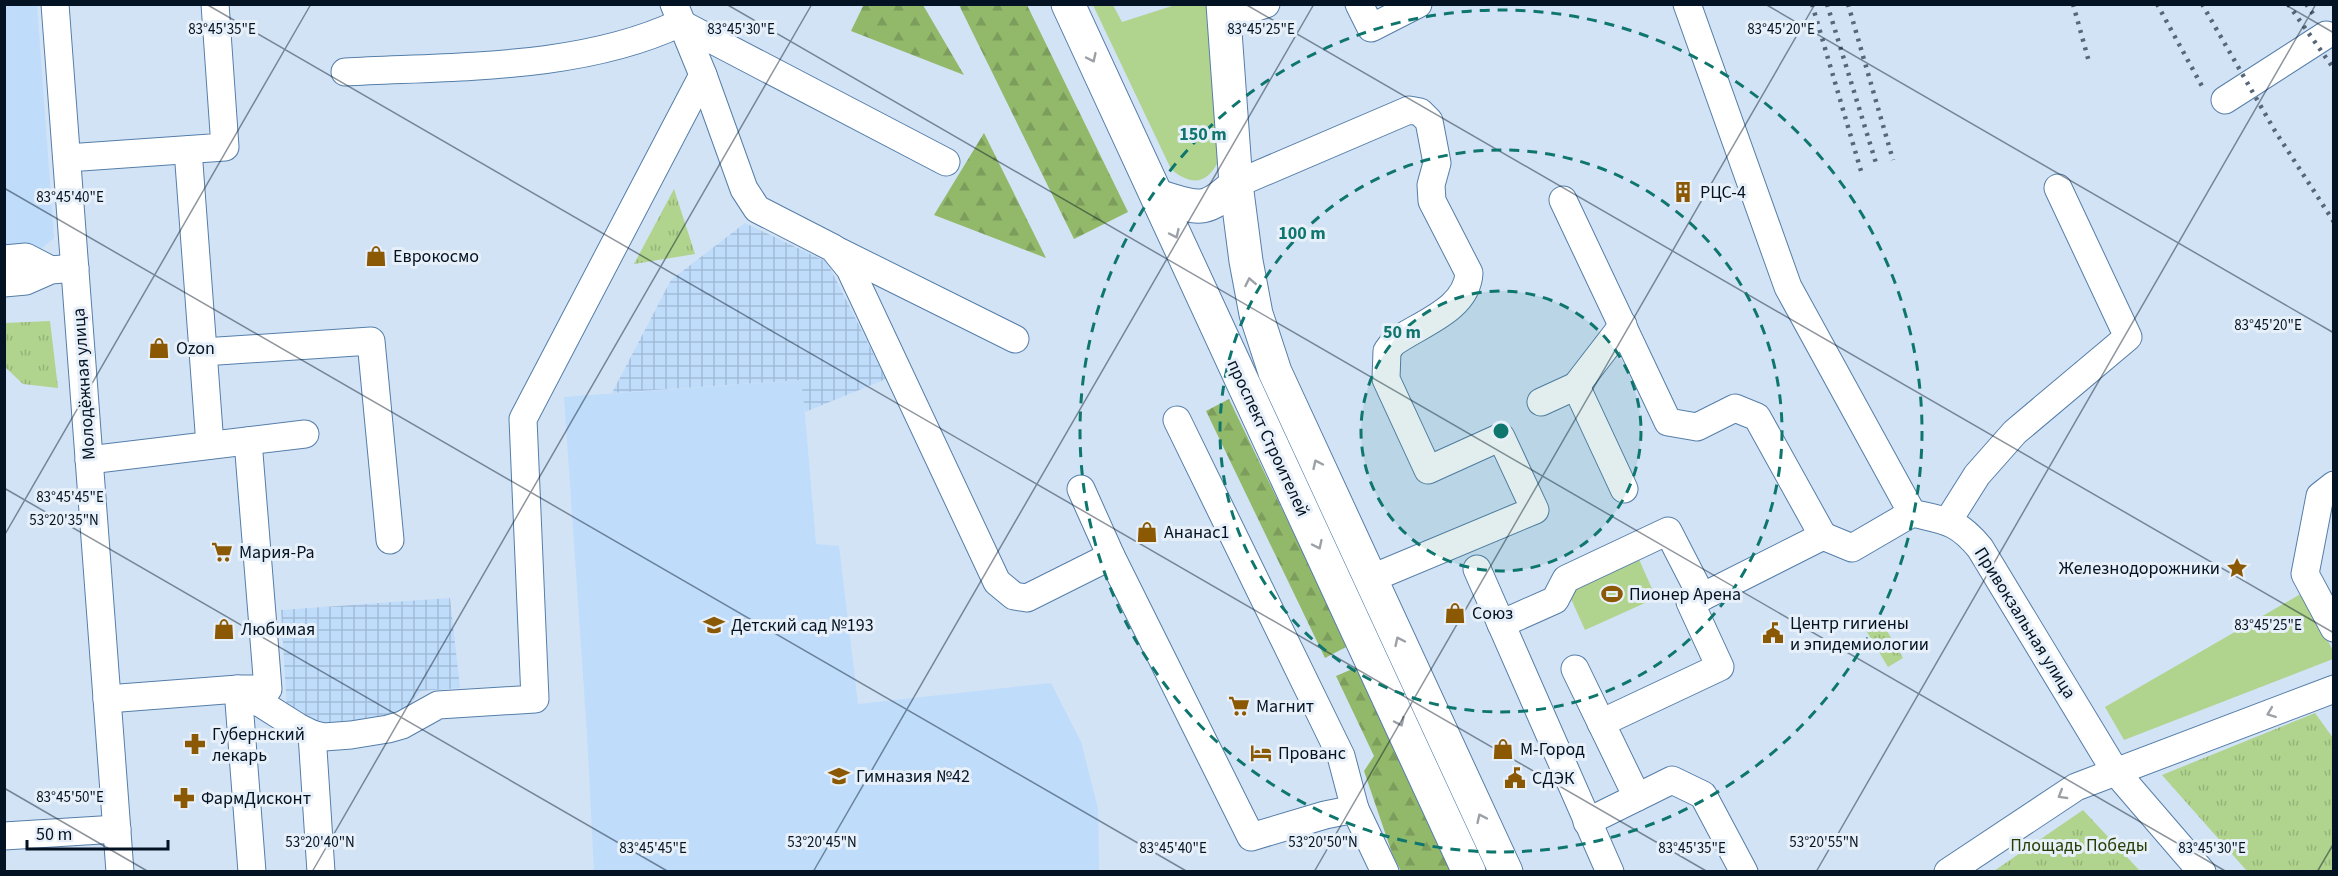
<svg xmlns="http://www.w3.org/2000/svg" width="2338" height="876" font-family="'Source Sans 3',sans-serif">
<defs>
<pattern id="industrial-grid" width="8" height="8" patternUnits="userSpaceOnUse" patternTransform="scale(1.5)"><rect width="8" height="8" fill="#bfdcfb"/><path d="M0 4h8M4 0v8" fill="none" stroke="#a2bcd7"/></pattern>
<pattern id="forest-firs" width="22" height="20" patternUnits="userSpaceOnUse" patternTransform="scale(1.5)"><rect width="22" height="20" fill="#92b86a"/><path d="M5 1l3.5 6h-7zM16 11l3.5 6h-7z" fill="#7c9d5c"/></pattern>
<pattern id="park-tufts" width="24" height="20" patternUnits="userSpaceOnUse" patternTransform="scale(1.5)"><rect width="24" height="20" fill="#b0d38d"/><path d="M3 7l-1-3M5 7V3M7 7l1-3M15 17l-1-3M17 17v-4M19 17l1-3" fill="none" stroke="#96b479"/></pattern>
</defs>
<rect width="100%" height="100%" fill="#d2e3f6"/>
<g fill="#bfdcfb">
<polygon points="5,5 37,5 54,238 36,253 5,256"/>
<polygon points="802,380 816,544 839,546 858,704 1051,683 1081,742 1098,809 1099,871 594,871 587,733 564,397"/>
</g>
<g fill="url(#industrial-grid)">
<polygon points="745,223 827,262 886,379 805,412 801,380 612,393 671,280"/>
<polygon points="450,598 460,688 421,691 402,713 319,728 287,711 281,610"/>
</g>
<g fill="#b0d38d">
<path d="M 1093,5 L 1113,5 L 1122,22 L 1175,5 L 1206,5 L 1219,160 C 1207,185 1191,186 1171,169 Z"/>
<polygon points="1638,557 1656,598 1585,630 1567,590"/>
<polygon points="2304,592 2333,651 2333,659 2124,740 2105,707"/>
</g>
<g fill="url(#forest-firs)">
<polygon points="864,4 923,5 964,75 851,31"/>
<polygon points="959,5 1027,5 1128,212 1074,239"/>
<polygon points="984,133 1046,258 934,215"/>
<polygon points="1229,399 1348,646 1325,658 1206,411"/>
<polygon points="1357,667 1452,871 1401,871 1393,856 1364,771 1374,756 1336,676"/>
</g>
<g fill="url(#park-tufts)">
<polygon points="674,189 695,254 634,264"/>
<polygon points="50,321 58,388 23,384 5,367 5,323"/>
<polygon points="1881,624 1884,626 1903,658 1888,667 1867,632"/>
<polygon points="2315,713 2333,738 2333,871 2247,871 2162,775"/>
<polygon points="2083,810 2140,871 1994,871"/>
</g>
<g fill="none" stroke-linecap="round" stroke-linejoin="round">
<defs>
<g id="minor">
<polyline points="55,4 120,872"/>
<polyline points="674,4 703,75 744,189 757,209 833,248 850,269 997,582 1014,596 1027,598 1111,556"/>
<polyline points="1359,4 1371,28 1418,4"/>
<path d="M 1687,4 L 1788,287 L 1912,513 C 1945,521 1957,520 1980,548 L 2115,771 L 2202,872"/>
<polyline points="1224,18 1266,4"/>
<path d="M 345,72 C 454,66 581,70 680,23 L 946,162"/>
<polyline points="2225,100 2326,35"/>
<polyline points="188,150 210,445"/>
<polyline points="67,158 225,147 215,4"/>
<path d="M 1236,184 L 1409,110 L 1420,112 L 1429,121 L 1437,163 L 1431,185 L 1432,201 L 1469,273 C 1467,310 1419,324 1393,343 L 1387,351 L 1386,379 L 1428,470 L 1501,437 L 1535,510 L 1370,579"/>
<polyline points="1563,200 1668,422 1697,427 1735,408 1757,417 1823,536"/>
<polyline points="836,250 1015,339"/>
<polyline points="4,259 26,257 51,270"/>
<polyline points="4,283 26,281 51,270 75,268"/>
<polyline points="203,352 371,341 390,540"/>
<polyline points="1576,386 1623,325"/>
<polyline points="1541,402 1576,386 1624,489"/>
<polyline points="1177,420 1341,756 1355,809 1385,872"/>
<polyline points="248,441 268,689 238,689 252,872"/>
<polyline points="89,460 305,434"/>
<polyline points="2334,485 2320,496 2305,574 2334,628"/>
<polyline points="1081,489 1111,556 1251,837 1325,815 1355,809"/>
<polyline points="1948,521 1977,475 2015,432 2128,337 2058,188"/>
<polyline points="1477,569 1610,872"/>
<polyline points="1501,624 1555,600 1566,579 1668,531 1702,597 1823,536 1852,548 1912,513"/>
<polyline points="1575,669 1637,797"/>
<polyline points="107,699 238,689 298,727 312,734 324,737 351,735 388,729 402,725 438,705 535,699 523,419 703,75"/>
<polyline points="1601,723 1720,667 1690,602 1702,597"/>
<polyline points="312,734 321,872"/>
<polyline points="1587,822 1672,780 1703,795 1744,872"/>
<polyline points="4,836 117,829"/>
<polyline points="1948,872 2076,787 2334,689"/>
</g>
<g id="major">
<polyline points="1068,4 1469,872"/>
<polyline points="1223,4 1236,184 1246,261 1256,314 1275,372 1506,872"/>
<path d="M 1157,196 C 1198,208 1203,215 1236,184"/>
</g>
</defs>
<use href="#minor" stroke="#557ea8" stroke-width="29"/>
<use href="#major" stroke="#557ea8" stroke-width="35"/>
<use href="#minor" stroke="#fff" stroke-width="27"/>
<use href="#major" stroke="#fff" stroke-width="33"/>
<g stroke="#576778" stroke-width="4.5" stroke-dasharray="3 6" stroke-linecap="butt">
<polyline points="1812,4 1861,171"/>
<polyline points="1827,4 1876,163"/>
<polyline points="1848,4 1893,160"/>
<polyline points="2073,4 2089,62"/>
<polyline points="2157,4 2203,88"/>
<polyline points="2202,4 2275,131 2334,222"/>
<polyline points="2288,4 2334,69"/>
<polyline points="2306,4 2316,18"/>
</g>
</g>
<defs><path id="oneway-chevron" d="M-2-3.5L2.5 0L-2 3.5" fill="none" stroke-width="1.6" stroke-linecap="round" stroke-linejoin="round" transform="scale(1.5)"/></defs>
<g stroke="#9ba1a7">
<use href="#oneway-chevron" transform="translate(1092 58) rotate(65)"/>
<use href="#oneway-chevron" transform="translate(1175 234) rotate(65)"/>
<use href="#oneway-chevron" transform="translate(1250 282) rotate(-101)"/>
<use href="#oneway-chevron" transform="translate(1317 464) rotate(-115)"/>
<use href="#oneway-chevron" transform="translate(1318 545) rotate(65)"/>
<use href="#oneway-chevron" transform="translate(1399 641) rotate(-115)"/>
<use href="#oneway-chevron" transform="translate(2271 713) rotate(159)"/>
<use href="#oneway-chevron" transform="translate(1400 722) rotate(65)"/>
<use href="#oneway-chevron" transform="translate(2062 795) rotate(149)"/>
<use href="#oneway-chevron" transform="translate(1481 818) rotate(-115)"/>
</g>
<path fill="none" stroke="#041323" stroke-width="1.5" stroke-opacity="0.45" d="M 206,4 L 1708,872M 726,4 L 2227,872M 1245,4 L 2334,633M 1765,4 L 2334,333M 2284,4 L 2334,33M 4,188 L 1188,872M 4,488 L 669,872M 4,536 L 311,4M 4,788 L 149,872M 312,872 L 812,4M 813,872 L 1314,4M 1314,872 L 1815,4M 1816,872 L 2316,4M 2317,872 L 2334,843"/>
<circle cx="1501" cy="431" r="140" fill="#0f766e" fill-opacity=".12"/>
<g fill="none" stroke="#0f766e" stroke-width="3" stroke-dasharray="10 8">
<circle cx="1501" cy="431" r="140"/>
<circle cx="1501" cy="431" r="281"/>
<circle cx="1501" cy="431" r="421"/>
</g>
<defs>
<symbol id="building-bare" viewBox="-9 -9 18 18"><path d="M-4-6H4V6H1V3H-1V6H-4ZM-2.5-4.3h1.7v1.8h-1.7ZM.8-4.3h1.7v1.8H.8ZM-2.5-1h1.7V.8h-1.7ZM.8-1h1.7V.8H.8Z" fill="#8b5804" stroke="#e7f0f9" stroke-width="2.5" paint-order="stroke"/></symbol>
<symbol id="shop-bare" viewBox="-9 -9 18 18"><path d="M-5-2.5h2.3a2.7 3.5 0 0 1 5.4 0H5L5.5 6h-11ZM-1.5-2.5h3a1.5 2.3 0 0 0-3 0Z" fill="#8b5804" stroke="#e7f0f9" stroke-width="2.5" paint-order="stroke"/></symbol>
<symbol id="supermarket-bare" viewBox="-9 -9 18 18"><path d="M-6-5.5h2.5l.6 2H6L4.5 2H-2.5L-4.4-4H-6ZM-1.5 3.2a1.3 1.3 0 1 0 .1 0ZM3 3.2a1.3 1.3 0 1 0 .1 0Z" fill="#8b5804" stroke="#e7f0f9" stroke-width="2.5" paint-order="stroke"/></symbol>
<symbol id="sight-bare" viewBox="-9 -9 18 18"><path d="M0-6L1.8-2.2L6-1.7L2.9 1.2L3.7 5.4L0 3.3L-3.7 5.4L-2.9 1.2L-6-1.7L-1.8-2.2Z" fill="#8b5804" stroke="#e7f0f9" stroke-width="2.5" paint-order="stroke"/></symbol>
<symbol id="stadium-bare" viewBox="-9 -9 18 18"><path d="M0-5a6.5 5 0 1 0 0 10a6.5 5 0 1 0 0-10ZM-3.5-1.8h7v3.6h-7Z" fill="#8b5804" stroke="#e7f0f9" stroke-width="2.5" paint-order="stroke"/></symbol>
<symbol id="school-bare" viewBox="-9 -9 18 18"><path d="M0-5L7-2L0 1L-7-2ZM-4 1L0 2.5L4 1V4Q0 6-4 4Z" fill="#8b5804" stroke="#e7f0f9" stroke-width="2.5" paint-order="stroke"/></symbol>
<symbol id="civic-bare" viewBox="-9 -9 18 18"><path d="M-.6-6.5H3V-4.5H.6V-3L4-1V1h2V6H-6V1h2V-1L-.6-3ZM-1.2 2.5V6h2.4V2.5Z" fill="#8b5804" stroke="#e7f0f9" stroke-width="2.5" paint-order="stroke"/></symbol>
<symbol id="pharmacy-bare" viewBox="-9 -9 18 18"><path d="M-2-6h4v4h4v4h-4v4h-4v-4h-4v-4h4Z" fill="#8b5804" stroke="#e7f0f9" stroke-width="2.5" paint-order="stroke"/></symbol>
<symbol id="hotel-bare" viewBox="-9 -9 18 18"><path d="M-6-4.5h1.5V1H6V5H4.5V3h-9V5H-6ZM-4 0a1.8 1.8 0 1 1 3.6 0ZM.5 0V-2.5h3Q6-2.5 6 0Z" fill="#8b5804" stroke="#e7f0f9" stroke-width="2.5" paint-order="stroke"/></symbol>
</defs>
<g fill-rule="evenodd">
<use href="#building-bare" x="1668" y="177" width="30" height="30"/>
<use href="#shop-bare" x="361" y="241" width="30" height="30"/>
<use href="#shop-bare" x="144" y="333" width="30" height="30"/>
<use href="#shop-bare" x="1132" y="517" width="30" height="30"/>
<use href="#supermarket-bare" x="207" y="537" width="30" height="30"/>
<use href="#sight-bare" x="2222" y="553" width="30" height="30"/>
<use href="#stadium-bare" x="1597" y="579" width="30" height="30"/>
<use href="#shop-bare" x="1440" y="598" width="30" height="30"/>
<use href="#school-bare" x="699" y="610" width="30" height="30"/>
<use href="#shop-bare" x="209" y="614" width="30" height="30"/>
<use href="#civic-bare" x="1758" y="618" width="30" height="30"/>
<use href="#supermarket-bare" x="1224" y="691" width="30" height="30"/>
<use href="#pharmacy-bare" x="180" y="729" width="30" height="30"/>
<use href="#shop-bare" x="1488" y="734" width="30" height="30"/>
<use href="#hotel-bare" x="1246" y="738" width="30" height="30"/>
<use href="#school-bare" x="824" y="761" width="30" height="30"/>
<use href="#civic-bare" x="1500" y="763" width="30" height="30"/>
<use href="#pharmacy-bare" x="169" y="783" width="30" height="30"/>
</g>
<g text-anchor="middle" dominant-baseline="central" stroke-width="6" stroke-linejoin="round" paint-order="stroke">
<g font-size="18" fill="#041323" stroke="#e7f0f9" text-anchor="start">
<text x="1700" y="192">РЦС-4</text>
<text x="393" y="256">Еврокосмо</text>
<text x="176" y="348">Ozon</text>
<text x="1164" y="532">Ананас1</text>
<text x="239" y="552">Мария-Ра</text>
<text x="2220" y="568" text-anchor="end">Железнодорожники</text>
<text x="1629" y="594">Пионер Арена</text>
<text x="1472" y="613">Союз</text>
<text x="1790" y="623">Центр гигиены<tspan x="1790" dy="21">и эпидемиологии</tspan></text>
<text x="731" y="625">Детский сад №193</text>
<text x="241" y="629">Любимая</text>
<text x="1256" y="706">Магнит</text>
<text x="212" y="734">Губернский<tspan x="212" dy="21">лекарь</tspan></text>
<text x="1520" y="749">М-Город</text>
<text x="1278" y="753">Прованс</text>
<text x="856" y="776">Гимназия №42</text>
<text x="1532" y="778">СДЭК</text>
<text x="201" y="798">ФармДисконт</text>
</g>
<g font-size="18" fill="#041323" stroke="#e7f0f9">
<text transform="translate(84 384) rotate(-94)">Молодёжная улица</text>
<text transform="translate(1268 438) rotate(65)">проспект Строителей</text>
<text transform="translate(2025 623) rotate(58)">Привокзальная улица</text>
</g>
<g font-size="18" fill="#263d03" stroke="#e7f0f9">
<text x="2079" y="845">Площадь Победы</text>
</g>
</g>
<g font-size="15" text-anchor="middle" fill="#041323" stroke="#e7f0f9" stroke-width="6" stroke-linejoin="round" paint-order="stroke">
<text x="1261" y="34">83°45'25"E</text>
<text x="1781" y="34">83°45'20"E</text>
<text x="222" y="34">83°45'35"E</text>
<text x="741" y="34">83°45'30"E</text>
<text x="70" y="202">83°45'40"E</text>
<text x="2268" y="330">83°45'20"E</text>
<text x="70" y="502">83°45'45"E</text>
<text x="64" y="525">53°20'35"N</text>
<text x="2268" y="630">83°45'25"E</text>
<text x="70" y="802">83°45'50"E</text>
<text x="320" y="847">53°20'40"N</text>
<text x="822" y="847">53°20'45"N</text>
<text x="1323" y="847">53°20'50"N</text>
<text x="1824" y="847">53°20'55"N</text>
<text x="653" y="853">83°45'45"E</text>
<text x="1173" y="853">83°45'40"E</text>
<text x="1692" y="853">83°45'35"E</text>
<text x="2212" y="853">83°45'30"E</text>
</g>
<circle cx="1501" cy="431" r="9" fill="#0f766e" stroke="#e7f0f9" stroke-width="3"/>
<g font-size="18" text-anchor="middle" font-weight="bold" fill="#0f766e" stroke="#e7f0f9" stroke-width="6" stroke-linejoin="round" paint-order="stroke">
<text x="1203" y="140">150 m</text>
<text x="1302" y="239">100 m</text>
<text x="1402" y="338">50 m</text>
</g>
<rect width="2338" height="876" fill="none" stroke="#041323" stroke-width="12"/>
<path d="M27 840v9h141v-9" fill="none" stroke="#041323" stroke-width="3"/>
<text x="36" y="840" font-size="18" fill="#041323" stroke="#e7f0f9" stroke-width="4.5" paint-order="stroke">50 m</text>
</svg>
